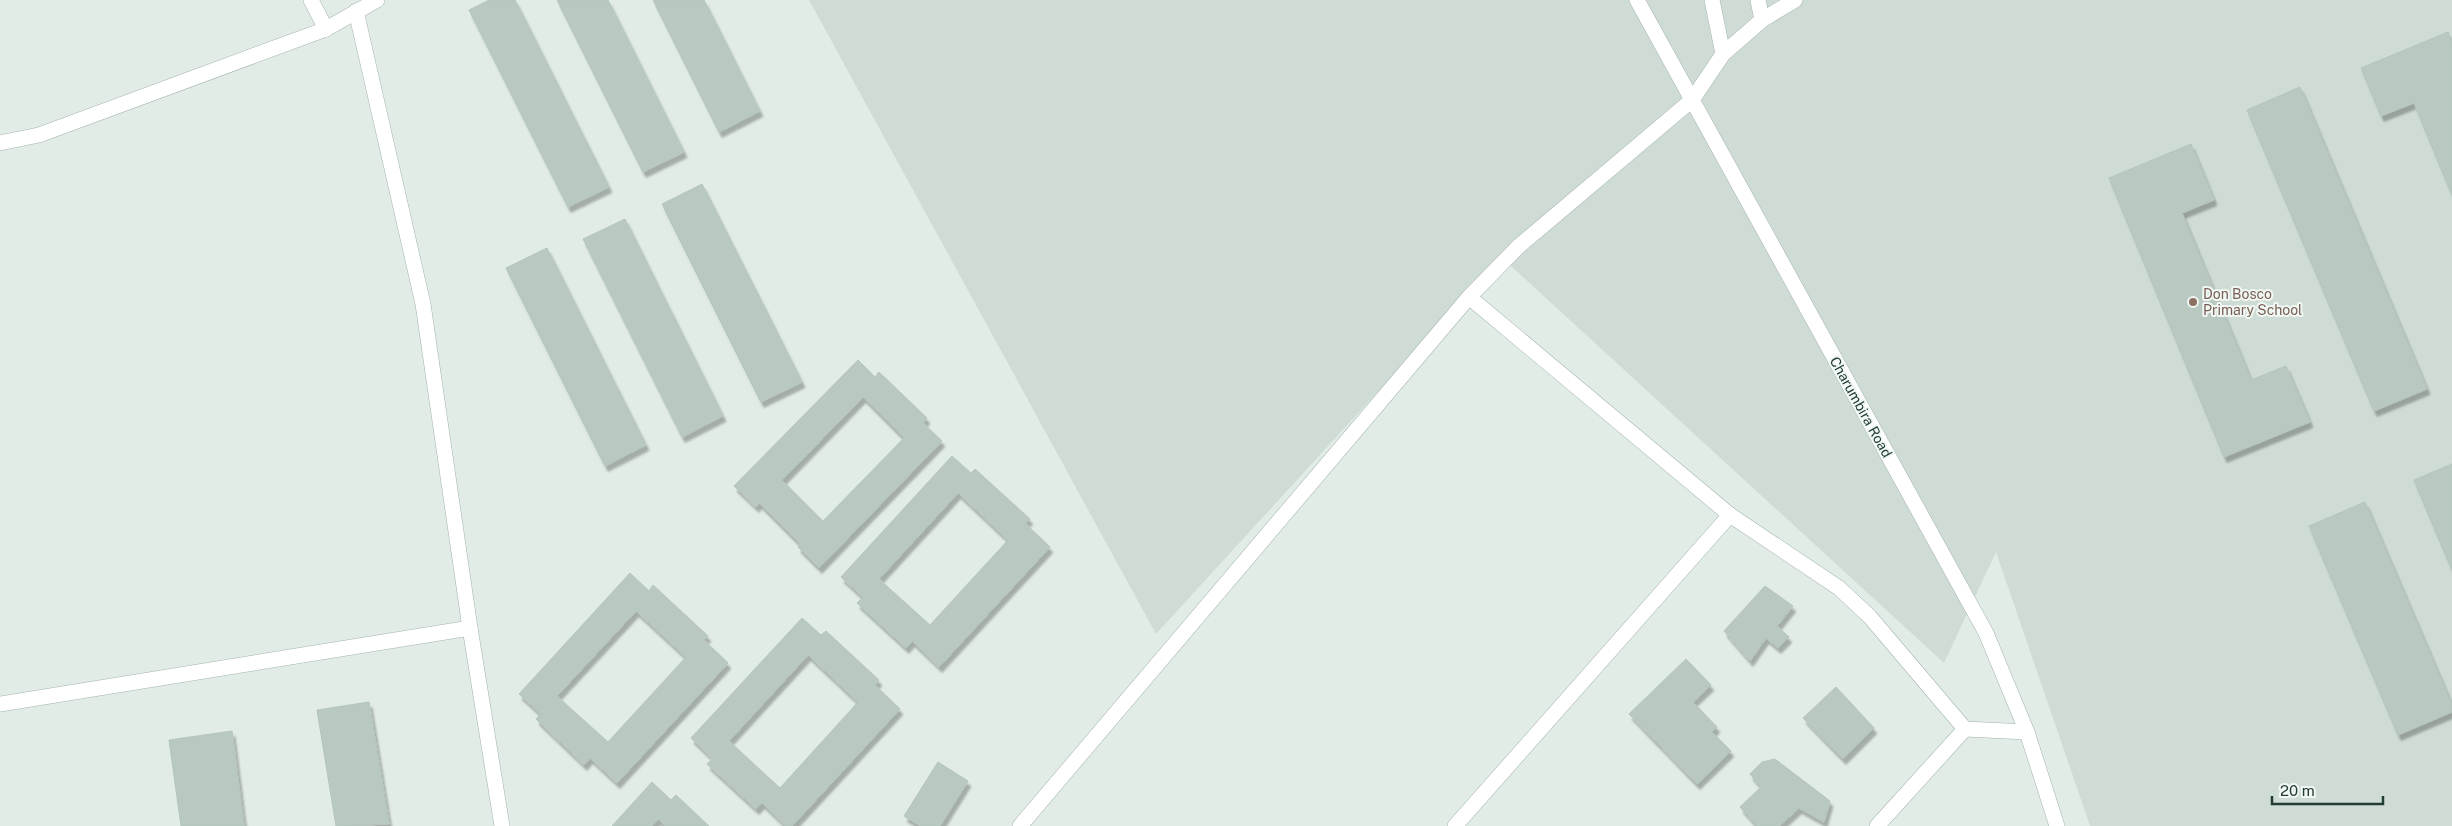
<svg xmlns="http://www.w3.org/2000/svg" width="2452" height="826" font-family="'Public Sans',sans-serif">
<defs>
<filter id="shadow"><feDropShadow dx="3" dy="5.5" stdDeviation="1" flood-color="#0004"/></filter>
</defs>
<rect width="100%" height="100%" fill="#e1ece6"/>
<polygon fill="#cfdcd5" points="809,0 2452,0 2452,826 2090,826 1996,552 1944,663 1501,257 1156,634"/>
<g fill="#b9c9c2" stroke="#b3c5bd" fill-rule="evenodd" filter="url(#shadow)">
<polygon points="489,0 515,0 609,187 568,207 469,10"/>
<polygon points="557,0 608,0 684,152 643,172"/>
<polygon points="653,0 704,0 760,111 719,132"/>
<polygon points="2448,32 2452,42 2452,195 2414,103 2381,116 2361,68"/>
<polygon points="2300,87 2427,389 2374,411 2247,110"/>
<polygon points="2191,144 2214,200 2182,213 2251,380 2286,366 2310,422 2224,457 2109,178"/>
<polygon points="702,184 802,382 761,402 662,204"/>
<polygon points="625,219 723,416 682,437 583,239"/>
<polygon points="547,248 646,445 605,466 506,268"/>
<path d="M 858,360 L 875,377 L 879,372 L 927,418 L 923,423 L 942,441 L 819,568 L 798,547 L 800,544 L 759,503 L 756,507 L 734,486 ZM 863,397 L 904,438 L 823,521 L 782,480 Z"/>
<path d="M 952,456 L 971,473 L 975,469 L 1030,519 L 1025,523 L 1050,547 L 939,667 L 912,641 L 906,648 L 857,603 L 863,597 L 841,577 ZM 958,493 L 1008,540 L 930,625 L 879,579 Z"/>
<polygon points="2452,464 2452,570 2414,480"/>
<polygon points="2365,502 2452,705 2452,712 2398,735 2309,526"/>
<path d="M 630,573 L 649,591 L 653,585 L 708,636 L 704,640 L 728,663 L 617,783 L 590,758 L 584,765 L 536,719 L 541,714 L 519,694 ZM 636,611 L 686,657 L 608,742 L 557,696 Z"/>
<polygon points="1765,586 1793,606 1777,626 1789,637 1778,648 1766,638 1750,661 1724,631"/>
<path d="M 802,618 L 821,635 L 826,631 L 879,680 L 875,685 L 900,709 L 792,826 L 786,826 L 762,803 L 756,809 L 707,764 L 713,759 L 691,738 ZM 808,655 L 858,702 L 780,788 L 729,741 Z"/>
<polygon points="1686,659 1711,685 1693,702 1717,727 1712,732 1731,751 1697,784 1629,714"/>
<polygon points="1836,687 1874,728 1843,759 1803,718"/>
<polygon points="369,702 389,824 336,826 317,710"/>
<polygon points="232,731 244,826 181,826 169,740"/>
<polygon points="1775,759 1830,801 1824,822 1799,808 1779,826 1757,826 1740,807 1761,787 1750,774 1762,762"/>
<polygon points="938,762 968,781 940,826 921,826 904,816"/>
<polygon points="652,782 671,800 676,795 709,826 665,826 658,819 652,826 612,826"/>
</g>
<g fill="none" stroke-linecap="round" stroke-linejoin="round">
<defs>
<g id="minor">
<polyline points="311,0 326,29"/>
<polyline points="1637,0 1986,633 2027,732 2057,826"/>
<polyline points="1712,0 1723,54"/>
<polyline points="1758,0 1762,20"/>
<polyline points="356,11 423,304 470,628 502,826"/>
<polyline points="0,143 39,135 326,29 377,0"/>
<polyline points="1730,515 1839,588 1870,617 1965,729 2027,732"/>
<polyline points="0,704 470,628"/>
<polyline points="1020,826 1469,297 1519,246 1692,100 1723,54 1762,20 1795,0"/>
<polyline points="1455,826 1730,515 1469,297"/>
<polyline points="1877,826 1965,729"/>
</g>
</defs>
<use href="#minor" stroke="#a4b4ad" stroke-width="16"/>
<use href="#minor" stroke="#fff" stroke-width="15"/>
</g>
<circle fill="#8d6e63" stroke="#f1f8f4" stroke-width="2" cx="2193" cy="302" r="5"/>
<g text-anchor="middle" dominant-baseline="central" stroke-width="4" stroke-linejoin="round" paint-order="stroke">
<g font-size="14" fill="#785e54" stroke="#f1f8f4" text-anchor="start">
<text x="2203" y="294">Don Bosco<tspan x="2203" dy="16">Primary School</tspan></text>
</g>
<g font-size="14" fill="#213c34" stroke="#f1f8f4">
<text transform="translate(1861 407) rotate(61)">Charumbira Road</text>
</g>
</g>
<path d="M2272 796v8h111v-8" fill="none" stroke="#213c34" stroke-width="2.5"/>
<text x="2280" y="796" font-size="15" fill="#213c34" stroke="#f1f8f4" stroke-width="4" paint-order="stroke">20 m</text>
</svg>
